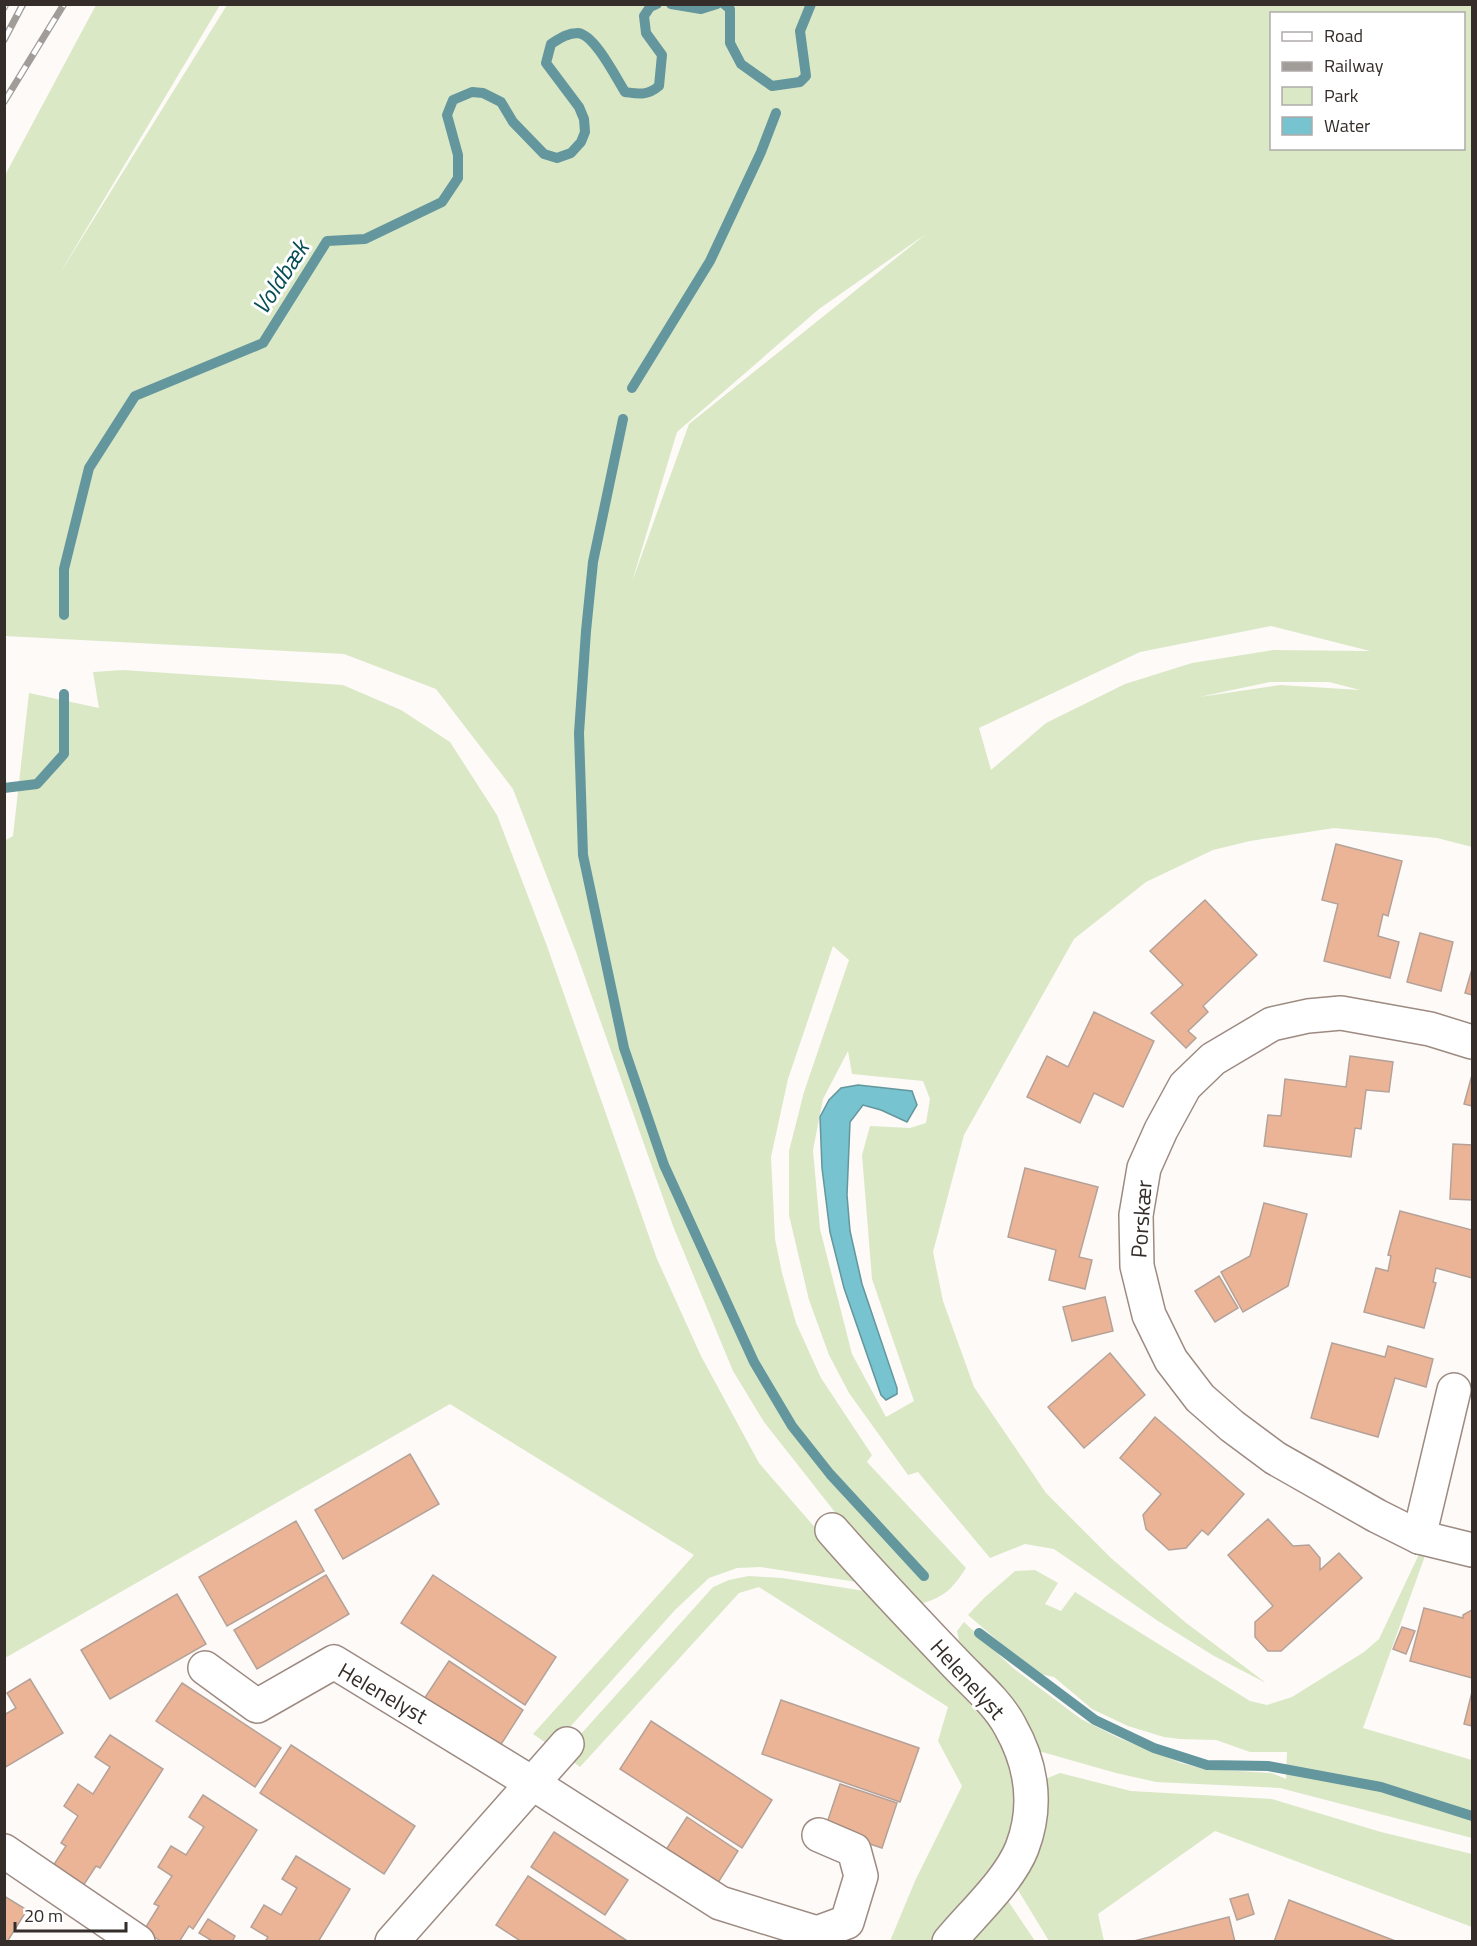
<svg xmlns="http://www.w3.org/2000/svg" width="1477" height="1946" font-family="'Titillium Web',sans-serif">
<rect width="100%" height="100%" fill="#fefaf8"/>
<g fill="#dae8c6" fill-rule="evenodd">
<path d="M 96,5 L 220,5 L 57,278 L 227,5 L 1472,5 L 1472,847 L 1437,838 L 1334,828 L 1250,841 L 1213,850 L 1146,882 L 1074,939 L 964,1135 L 933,1252 L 943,1301 L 974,1387 L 1046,1493 L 1111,1558 L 1185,1622 L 1266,1683 L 1214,1656 L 1158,1621 L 1054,1549 L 1025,1544 L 990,1558 L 918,1472 L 908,1475 L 849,1393 L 829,1355 L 809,1300 L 789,1215 L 789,1151 L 804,1092 L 849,960 L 833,946 L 788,1079 L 771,1157 L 775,1239 L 782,1273 L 796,1323 L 821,1378 L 872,1455 L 867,1462 L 966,1568 C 950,1592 944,1597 917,1605 L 838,1516 L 764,1422 L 733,1371 L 673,1226 L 576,952 L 513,789 L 436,689 L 344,654 L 5,636 L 4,177 ZM 1272,14 L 1464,14 L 1464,148 L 1272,148 ZM 926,234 L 689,424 L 632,582 L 677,432 L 819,309 ZM 1271,626 L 1370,651 L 1273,650 L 1192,663 L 1125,684 L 1046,723 L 991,770 L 979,728 L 1140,652 ZM 1270,682 L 1329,682 L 1360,690 L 1280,685 L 1199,697 ZM 848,1051 L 852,1074 L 923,1081 L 930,1099 L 926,1123 L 910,1128 L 870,1126 L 862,1155 L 872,1279 L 914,1401 L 886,1417 L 852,1354 L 820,1229 L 813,1150 L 823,1099 Z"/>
<polygon points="123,670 343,685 401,710 450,742 497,815 547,946 657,1259 701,1356 759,1463 863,1583 761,1567 737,1568 709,1578 675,1610 552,1747 533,1734 694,1555 450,1404 5,1658 4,841 13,836 29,693 99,708 93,672"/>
<polygon points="1420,1552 1426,1553 1363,1728 1472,1760 1472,1838 1280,1788 1156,1782 1116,1773 1035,1750 998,1687 959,1641 957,1631 964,1622 1013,1668 1081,1719 1119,1738 1181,1763 1204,1769 1272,1773 1286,1779 1287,1752 1250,1752 1216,1740 1180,1739 1164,1737 1128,1726 1092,1709 1054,1677 1035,1673 968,1615 984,1598 1015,1571 1035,1570 1058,1583 1045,1604 1061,1611 1075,1592 1250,1701 1267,1705 1292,1697 1364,1652 1379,1639"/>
<polygon points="749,1576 782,1578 871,1592 969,1698 1002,1740 1013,1771 1017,1800 1007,1840 992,1870 932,1941 890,1941 915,1881 962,1786 938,1741 948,1707 759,1587 739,1593 580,1767 563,1754 713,1587 729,1580"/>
<polygon points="1060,1773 1131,1791 1272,1799 1381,1832 1472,1854 1472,1927 1215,1831 1098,1914 1104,1941 1049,1941 1018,1890 1043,1841 1047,1800 1043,1780"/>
<polygon points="1006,1898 1035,1941 966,1942"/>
</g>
<polygon fill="#77c3cf" stroke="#63969d" stroke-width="1.5" points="858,1085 912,1091 917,1105 907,1122 881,1110 863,1105 850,1122 847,1195 850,1231 862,1284 897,1388 897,1394 886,1400 881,1395 844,1288 830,1232 822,1168 820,1117 829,1100 841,1088"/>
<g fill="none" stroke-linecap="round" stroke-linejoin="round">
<g stroke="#63969d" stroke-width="10">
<polyline points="671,4 701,9 717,4"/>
<polyline points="724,4 730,9 730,43 741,64 772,86 800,82 806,76 800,31 811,4"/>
<polyline points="632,388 710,261 761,152 776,113"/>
<polyline points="623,419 593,562 586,631 579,733 583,855 624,1048 664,1165 754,1362 792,1426 830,1474 924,1576"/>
<path d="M 64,615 L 64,569 L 89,468 L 135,396 L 263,343 L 327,241 L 365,239 L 442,202 L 458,178 L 458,155 L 447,115 L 453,100 L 472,92 L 483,93 L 501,102 L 513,122 L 544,154 L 557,158 L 571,153 L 581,142 L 585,132 L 584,119 L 579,107 L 546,63 L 551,44 C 559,39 567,33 578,33 C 595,35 616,78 625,92 C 639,94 647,96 659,86 L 662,55 L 646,33 L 644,16 L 650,7 L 657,4"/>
<polyline points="4,788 37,784 64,754 64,694"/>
<polyline points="979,1633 1095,1720 1154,1748 1207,1765 1268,1766 1381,1787 1472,1816"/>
</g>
</g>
<g fill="#ecb497" stroke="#b4a298" stroke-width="1.5">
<polygon points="1336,844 1402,861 1388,916 1383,914 1378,936 1399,942 1390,978 1324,961 1338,904 1322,900"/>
<polygon points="1205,900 1257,955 1203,1006 1208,1012 1188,1031 1196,1038 1186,1048 1151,1013 1183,985 1150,951"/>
<polygon points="1420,933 1453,942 1441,991 1407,982"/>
<polygon points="1472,969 1472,995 1465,993"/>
<polygon points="1094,1012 1154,1041 1123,1107 1094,1093 1080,1123 1027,1097 1047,1056 1068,1067"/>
<polygon points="1350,1056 1393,1062 1389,1092 1366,1090 1361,1129 1355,1128 1351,1157 1264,1146 1268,1115 1281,1116 1285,1079 1346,1087"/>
<polygon points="1472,1075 1472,1106 1464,1104"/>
<polygon points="1453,1144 1472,1145 1472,1200 1450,1199"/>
<polygon points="1025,1168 1098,1187 1079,1257 1092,1260 1085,1289 1049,1280 1056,1250 1008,1237"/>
<polygon points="1264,1203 1307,1214 1288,1286 1243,1312 1221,1272 1250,1256"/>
<polygon points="1400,1211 1472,1230 1472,1278 1436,1268 1433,1282 1436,1283 1424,1328 1364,1312 1376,1268 1388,1271 1391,1256 1388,1255"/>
<polygon points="1219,1276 1238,1308 1215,1322 1195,1291"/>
<polygon points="1105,1297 1113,1331 1072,1341 1063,1307"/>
<polygon points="1332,1343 1385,1357 1388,1346 1433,1359 1426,1387 1395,1378 1378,1437 1311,1418"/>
<polygon points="1110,1353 1145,1395 1084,1448 1048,1407"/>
<polygon points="1155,1417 1244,1494 1208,1535 1202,1530 1186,1548 1169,1550 1146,1529 1143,1515 1161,1494 1120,1458"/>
<polygon points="410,1454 439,1504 343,1559 315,1510"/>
<polygon points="1268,1519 1293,1546 1309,1545 1320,1558 1320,1570 1339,1553 1362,1578 1281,1651 1268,1651 1255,1637 1255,1622 1273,1606 1228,1555"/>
<polygon points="296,1521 324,1571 227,1626 199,1577"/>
<polygon points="326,1575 349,1614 257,1669 234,1630"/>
<polygon points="433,1575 556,1657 525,1705 401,1623"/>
<polygon points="177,1594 206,1644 110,1699 81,1650"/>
<polygon points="1424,1608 1463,1618 1463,1615 1472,1610 1472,1678 1410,1661"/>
<polygon points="1402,1627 1415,1631 1406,1654 1393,1649"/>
<polygon points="449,1661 523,1710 498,1749 424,1699"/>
<polygon points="30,1679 63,1733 4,1768 4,1715 16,1708 7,1693"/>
<polygon points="182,1683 281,1748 255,1787 156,1721"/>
<polygon points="1472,1692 1472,1726 1464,1724"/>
<polygon points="781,1700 919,1748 900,1802 762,1754"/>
<polygon points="651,1721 772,1800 742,1848 620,1769"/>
<polygon points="110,1735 163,1769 100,1868 96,1866 81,1889 51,1869 66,1846 61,1843 78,1816 64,1806 78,1784 93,1794 110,1767 95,1757"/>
<polygon points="291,1745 415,1826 384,1874 260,1793"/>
<polygon points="840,1784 897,1803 882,1848 825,1829"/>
<polygon points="203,1795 257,1830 193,1929 189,1926 179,1942 162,1942 144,1930 159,1906 154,1904 172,1876 158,1867 171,1846 186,1855 204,1827 189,1817"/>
<polygon points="687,1817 738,1851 714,1889 662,1856"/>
<polygon points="554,1832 628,1880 605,1915 531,1867"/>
<polygon points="296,1856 350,1889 318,1942 265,1942 268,1937 251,1927 264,1905 281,1915 297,1888 282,1879"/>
<polygon points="528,1876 629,1942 522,1942 496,1925"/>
<polygon points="1248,1894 1254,1914 1237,1920 1230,1899"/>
<polygon points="4,1896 27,1910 7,1942 4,1942"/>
<polygon points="1289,1900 1398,1942 1274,1942"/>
<polygon points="1229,1917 1235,1942 1130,1942"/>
<polygon points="208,1919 235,1936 232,1942 214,1942 199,1933"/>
</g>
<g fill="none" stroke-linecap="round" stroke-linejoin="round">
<defs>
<g id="minor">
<polyline points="1472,1042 1430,1029 1341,1013 1308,1016 1272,1024 1213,1059 1185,1086 1161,1130 1144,1168 1136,1215 1137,1266 1149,1315 1171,1360 1200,1398 1232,1426 1275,1458 1377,1516 1419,1537 1472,1550"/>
<path d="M 832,1530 C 872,1576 914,1620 956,1664 C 974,1683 998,1703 1010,1726 C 1032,1765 1038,1806 1022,1848 C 1009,1881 972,1914 949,1942"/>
<polyline points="1419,1537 1454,1390"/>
<polyline points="205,1668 257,1706 334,1662 532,1783 720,1903 817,1933 847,1922 861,1876 854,1850 819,1835"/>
<polyline points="4,1851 138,1942"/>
<polyline points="392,1942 567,1744"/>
</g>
</defs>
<use href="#minor" stroke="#9d8b82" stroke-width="36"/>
<use href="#minor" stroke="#fff" stroke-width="33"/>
<defs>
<g id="rail">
<polyline points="4,8 6,4"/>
<polyline points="4,40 23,4"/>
<polyline points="4,102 64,4"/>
</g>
</defs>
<use href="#rail" stroke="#a29c99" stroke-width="7"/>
<use href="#rail" stroke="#fff" stroke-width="4.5" stroke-dasharray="14" stroke-linecap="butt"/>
</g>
<g text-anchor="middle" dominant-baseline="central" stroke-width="6" stroke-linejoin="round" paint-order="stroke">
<g font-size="22" fill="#342d29" stroke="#fff">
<text transform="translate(1141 1219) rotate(-86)">Porskær</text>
<text transform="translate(968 1679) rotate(48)">Helenelyst</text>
<text transform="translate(383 1693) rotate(30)">Helenelyst</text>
</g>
<g font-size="24" font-style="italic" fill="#064d56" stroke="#fff">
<text transform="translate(280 277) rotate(-57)">Voldbæk</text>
</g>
</g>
<rect width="1477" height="1946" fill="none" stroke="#342d29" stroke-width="12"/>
<rect x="1270" y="12" width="195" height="138" fill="#ffffff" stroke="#aeaba9" stroke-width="1.5"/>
<rect x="1282" y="32" width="30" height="9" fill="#ffffff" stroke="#aeaba9" stroke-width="1.5"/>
<text x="1324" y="42" font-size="18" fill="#342d29">Road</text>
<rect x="1282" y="62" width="30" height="9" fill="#a29c99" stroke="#aeaba9" stroke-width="1.5"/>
<text x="1324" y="72" font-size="18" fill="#342d29">Railway</text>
<rect x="1282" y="87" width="30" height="18" fill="#dae8c6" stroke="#aeaba9" stroke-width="1.5"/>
<text x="1324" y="102" font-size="18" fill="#342d29">Park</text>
<rect x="1282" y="117" width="30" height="18" fill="#77c3cf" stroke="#aeaba9" stroke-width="1.5"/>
<text x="1324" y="132" font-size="18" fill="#342d29">Water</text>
<path d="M15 1922v9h111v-9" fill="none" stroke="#342d29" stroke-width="3"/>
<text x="24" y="1922" font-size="18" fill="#342d29" stroke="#ffffff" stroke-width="4.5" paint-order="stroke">20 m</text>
</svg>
